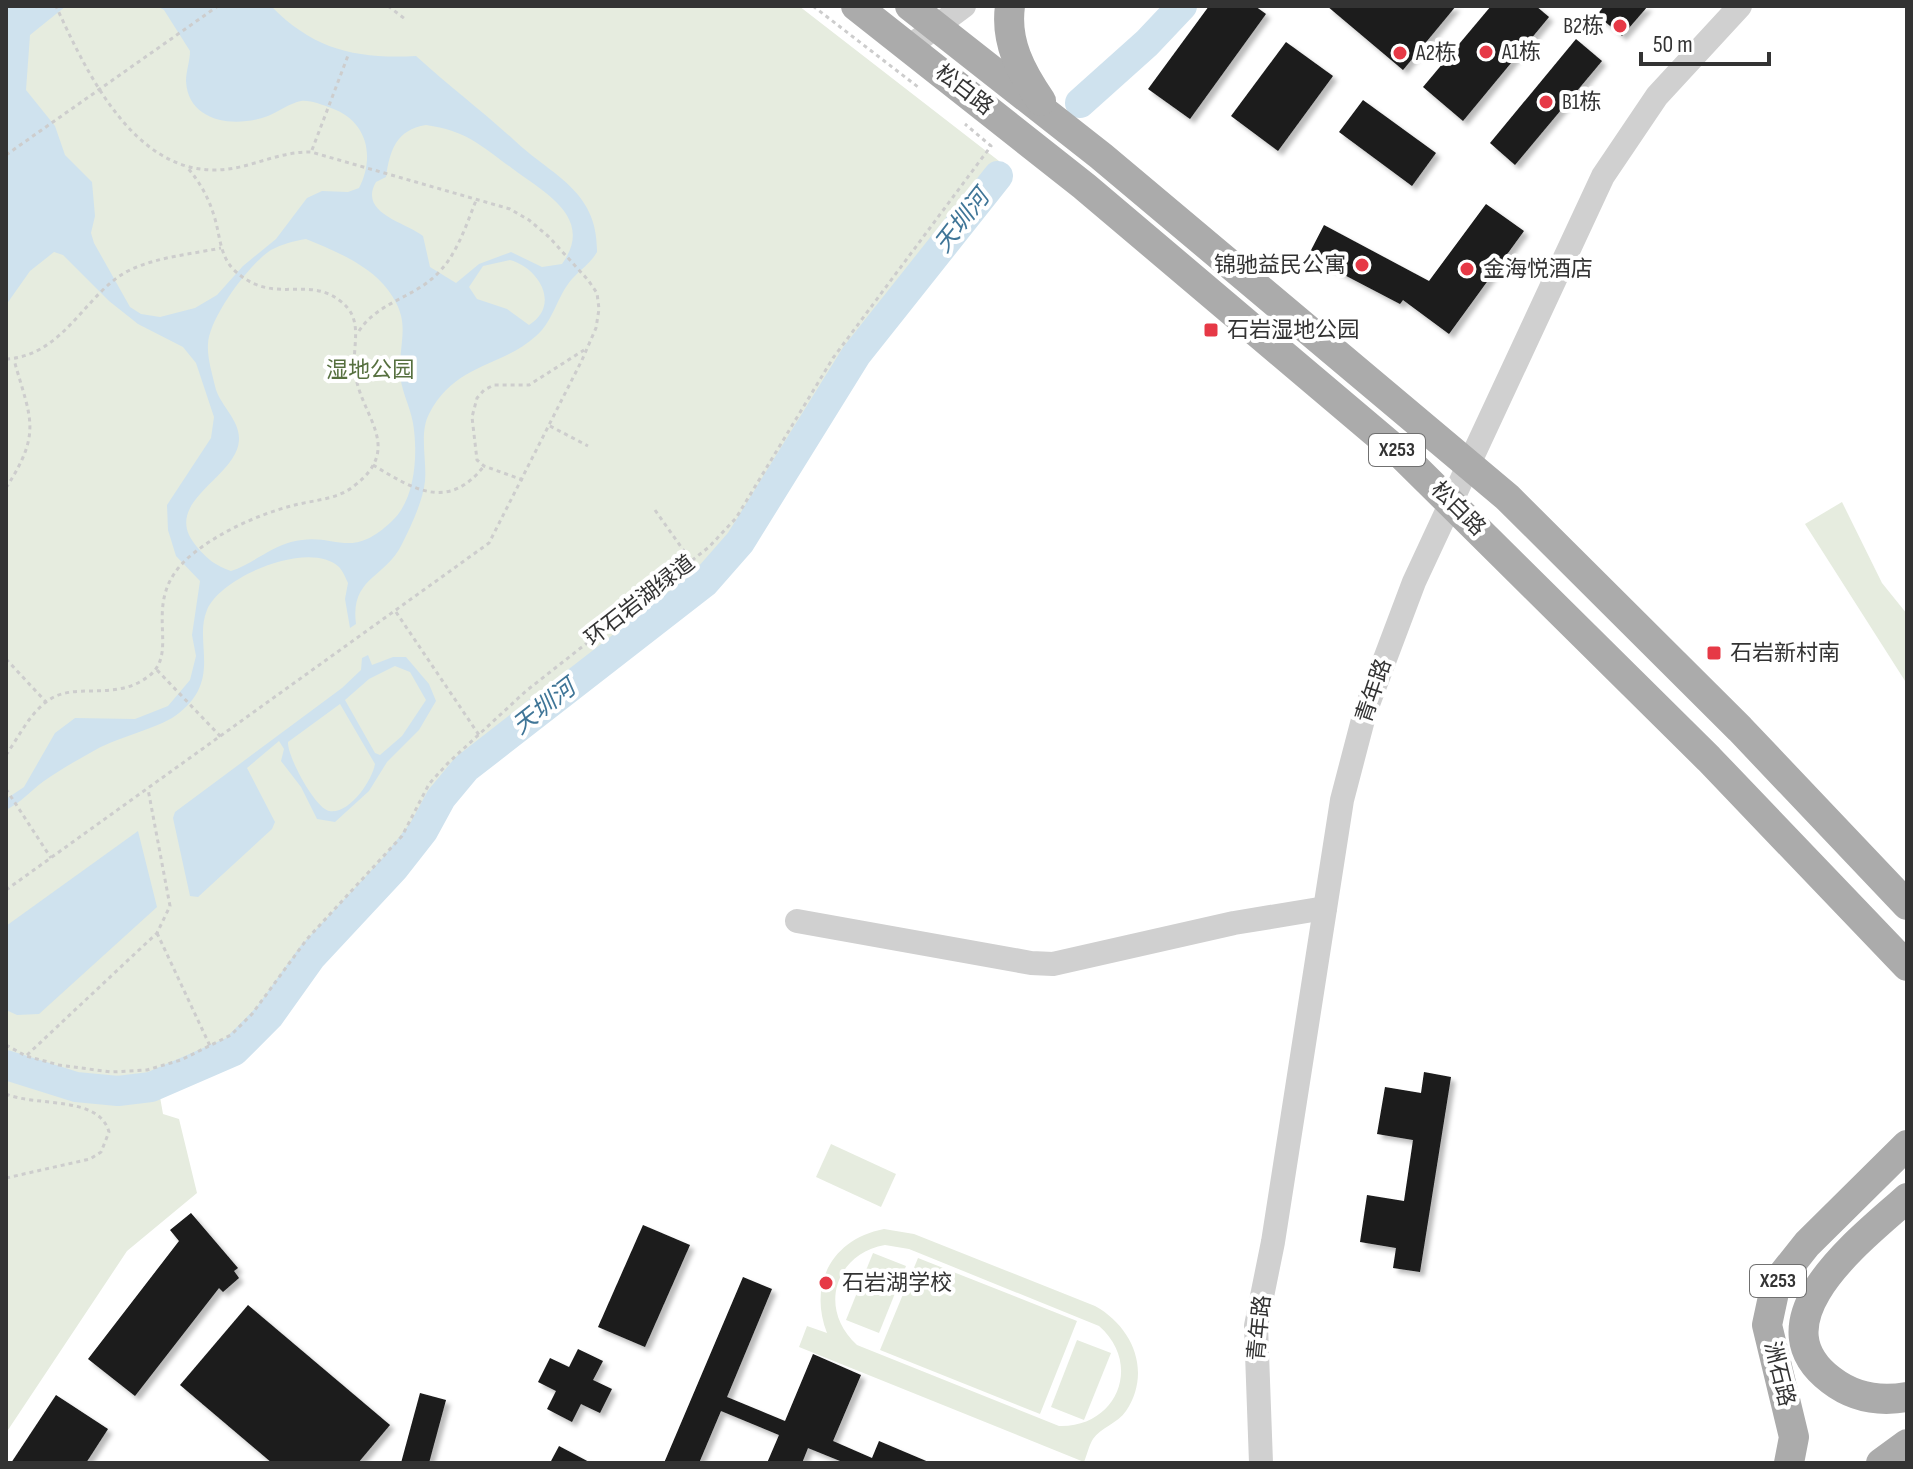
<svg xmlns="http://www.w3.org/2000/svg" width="1913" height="1469" font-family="'Sofia Sans Condensed','Noto Sans SC',sans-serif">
<defs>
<filter id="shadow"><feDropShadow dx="4.5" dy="4.5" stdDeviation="2" flood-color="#0004"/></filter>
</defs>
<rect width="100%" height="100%" fill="#fff"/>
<g fill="#e6ecdf" fill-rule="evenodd">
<polygon points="6,6 799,6 999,161 850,353 733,539 698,581 557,684 452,772 429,802 414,833 380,877 305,955 264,1012 229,1046 157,1080 163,1114 179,1119 197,1193 127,1251 6,1433"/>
<polygon points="1842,502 1882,583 1907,614 1907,684 1805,524"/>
<polygon points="831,1144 896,1174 881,1207 816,1177"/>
<path d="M 884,1229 L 914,1234 L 1095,1306 C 1133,1327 1152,1372 1126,1411 C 1118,1423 1100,1428 1093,1439 C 1089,1445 1087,1455 1084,1462 L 799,1347 L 807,1326 L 827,1333 C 808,1284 832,1239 884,1229 ZM 885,1245 L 909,1249 L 1099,1326 C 1143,1364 1117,1428 1059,1426 L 857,1345 C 818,1310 834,1254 885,1245 Z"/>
<polygon points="873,1253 906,1266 879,1333 846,1320"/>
<polygon points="918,1258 1077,1321 1040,1414 880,1350"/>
<polygon points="1077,1340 1111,1353 1084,1420 1051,1407"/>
</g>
<g fill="#cfe2ee" fill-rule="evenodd">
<path d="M 6,6 L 66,6 L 30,35 L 26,90 L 55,126 L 65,155 L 92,182 L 95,216 L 91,233 L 94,243 L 130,307 L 141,314 L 160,317 L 195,308 L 217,295 L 243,266 L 276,239 L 307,198 L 322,191 L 348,192 L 359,188 C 376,155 366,120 331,108 C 322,105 311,100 301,101 C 290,103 278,112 268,116 C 236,128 188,123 186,81 C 186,71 190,61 190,51 L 164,10 L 157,6 L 271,6 C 314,50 356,59 416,56 C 448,85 482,111 514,140 C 552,176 598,190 597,252 C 590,264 581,269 572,279 C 557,296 553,322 536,336 C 501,368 455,363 429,414 C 419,433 427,460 425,481 C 423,501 411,526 402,544 C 385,579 350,577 356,624 L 350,628 L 345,599 L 348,583 C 346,579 343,571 339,567 C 309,539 220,577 207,610 C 193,643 224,681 175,716 C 158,728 119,737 97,749 C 79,759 61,769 44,781 C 30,791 22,802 6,810 L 6,799 L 24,787 L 55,733 L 75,718 L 135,719 L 168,706 L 190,680 L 196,656 L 192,635 L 200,581 L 176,556 L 168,530 L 167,505 L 211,438 L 214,417 L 196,363 L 183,347 L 138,324 L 109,301 L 63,255 L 54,252 L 30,271 L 6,305 ZM 426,125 C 467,131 480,145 513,169 C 545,193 595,218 562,264 L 542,267 L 511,252 L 479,264 L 456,283 L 430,267 L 423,236 C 405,222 358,213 376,182 L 386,177 C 390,150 396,130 426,125 ZM 306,239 C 333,250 370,265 388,290 C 411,321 400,336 400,370 C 400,390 410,405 413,423 C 418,453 416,499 392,521 C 348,563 336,530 291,542 C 271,547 252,564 231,571 C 216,566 207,559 197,547 C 158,502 237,479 239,440 C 240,419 219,405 215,386 C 212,373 207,357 208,344 C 209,318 249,264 271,250 C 282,244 294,241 306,239 ZM 510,260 C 539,268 561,305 529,325 L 507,309 L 477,299 L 469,287 L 483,266 Z"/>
<path d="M 368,655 L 372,665 L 393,657 L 406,657 L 429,684 L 436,701 L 419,730 L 387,762 L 369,791 L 335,822 L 317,819 L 301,787 L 281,761 L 284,749 L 279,741 L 247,768 L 275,822 L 272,829 L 198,897 L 190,896 L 173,818 L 175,812 L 342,688 L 361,670 L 362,658 ZM 395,666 L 410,672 L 426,700 L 402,736 L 380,755 L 375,753 L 345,700 L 369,679 ZM 340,704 L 375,764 C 372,781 349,815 329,811 C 315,808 287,756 288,742 Z"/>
<polygon points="138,831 157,907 39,1014 17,1015 6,1010 6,926"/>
</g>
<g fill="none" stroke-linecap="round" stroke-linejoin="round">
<g stroke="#cfe2ee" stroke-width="30">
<polyline points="1080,103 1147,43 1182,6"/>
<polyline points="6,1065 76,1087 118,1091 151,1087 234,1051 269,1016 311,957 394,868 423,831 441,798 466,768 704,583 740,542 856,355 998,176"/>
</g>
</g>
<g fill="#1a1a1a" filter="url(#shadow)">
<polygon points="1209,6 1255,6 1266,14 1190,119 1148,89"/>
<polygon points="1327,6 1456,6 1403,70"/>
<polygon points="1491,6 1536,6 1549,17 1463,121 1423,87"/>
<polygon points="1604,6 1648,6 1622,36 1597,15"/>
<polygon points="1576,39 1602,61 1515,165 1490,143"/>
<polygon points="1286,42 1333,76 1278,151 1231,116"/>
<polygon points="1363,100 1436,153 1412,186 1339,132"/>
<polygon points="1486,204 1524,231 1449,334 1403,300 1400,304 1308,256 1324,225 1429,281"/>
<polygon points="1424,1072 1451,1077 1420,1272 1393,1268 1396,1248 1360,1242 1367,1195 1404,1201 1413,1140 1377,1134 1385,1087 1421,1093"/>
<polygon points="191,1213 238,1268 234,1271 239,1278 223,1292 219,1288 135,1396 88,1359 179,1241 170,1230"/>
<polygon points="643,1225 690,1245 645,1347 598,1327"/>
<polygon points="743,1277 772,1289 727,1397 785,1421 813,1354 861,1375 833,1441 872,1458 879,1441 931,1463 845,1463 808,1448 802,1463 767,1463 779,1435 721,1411 699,1463 664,1463"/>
<polygon points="248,1305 390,1425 358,1463 272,1463 180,1385"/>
<polygon points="578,1349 603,1361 593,1380 612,1389 600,1413 581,1404 572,1422 547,1409 556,1391 538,1382 550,1358 569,1367"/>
<polygon points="420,1393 446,1400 429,1463 401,1463"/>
<polygon points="56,1395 108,1429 86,1463 11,1463"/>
<polygon points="559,1446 591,1463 550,1463"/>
</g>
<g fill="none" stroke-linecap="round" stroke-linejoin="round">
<g stroke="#cdcdcd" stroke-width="3" stroke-dasharray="4 4" stroke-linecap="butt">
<polyline points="388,6 405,19"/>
<polyline points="813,6 918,87"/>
<polyline points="312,150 349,53"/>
<polyline points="6,155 218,6"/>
<path d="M 359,331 C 377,303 412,298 435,276 C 457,256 466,225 477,198"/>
<path d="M 6,359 C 65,356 86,291 130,270 C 157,257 192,254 221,248"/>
<polyline points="550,426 588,446"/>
<path d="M 373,465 C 413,489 448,512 484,466"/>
<polyline points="523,480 484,466 477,460 472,417 477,398 484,390 494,385 529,385 584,350"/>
<path d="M 6,488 C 42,432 31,420 14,360"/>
<polyline points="655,510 691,561"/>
<polyline points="396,612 479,735"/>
<polyline points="6,659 46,702"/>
<polyline points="157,670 221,737"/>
<path d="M 6,755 C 18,738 29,715 46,702 C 73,680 114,703 149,676 C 182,650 138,602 189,557 C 217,533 257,515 291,506 C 312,500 337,500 354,486 C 405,447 360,416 355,372 C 351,346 366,319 339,300 C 306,275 272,307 233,269 C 220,255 220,236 215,219 C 209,198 200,182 186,166"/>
<polyline points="6,789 51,858"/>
<path d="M 6,890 L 489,543 L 582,360 L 596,328 L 599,309 L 597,293 L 588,280 L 549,237 L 529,220 L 510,209 L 311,152 C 278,151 248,170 215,170 C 132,171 85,69 56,6"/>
<polyline points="157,933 211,1048"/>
<polyline points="6,1045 26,1056 59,1065 111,1072 147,1070 181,1060 231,1035 252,1014 307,939 402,836 429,784 448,763 526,691 709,547 736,518 833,358 991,146 965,124"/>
<polyline points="27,1055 157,933 170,906 148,789"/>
<path d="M 6,1094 C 36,1107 99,1095 109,1132 L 101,1152 L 90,1159 L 6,1178"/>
</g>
<g stroke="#d0d0d0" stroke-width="24">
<polyline points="909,47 964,6"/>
<polyline points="797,921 1031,963 1053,964 1234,923 1325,908"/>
<polyline points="1261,1463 1256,1326 1273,1242 1342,800 1365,712 1414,582 1603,176 1657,96 1740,6"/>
</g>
<g stroke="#ababab" stroke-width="30">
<polyline points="856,6 1084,186 1402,455 1709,759 1907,966"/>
<polyline points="910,6 1101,156 1507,497 1740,729 1907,905"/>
<path d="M 1010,6 C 1005,42 1021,72 1041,101"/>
<path d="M 1907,1198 C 1864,1237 1752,1320 1831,1380 C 1853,1397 1879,1402 1907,1397"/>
<polyline points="1789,1463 1794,1437 1767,1325 1776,1283 1807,1244 1907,1145"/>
<polyline points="1881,1463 1907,1444"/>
</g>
</g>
<g fill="#e63946" stroke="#fff" stroke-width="3">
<circle cx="1620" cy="26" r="8"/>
<circle cx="1486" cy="52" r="8"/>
<circle cx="1400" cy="53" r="8"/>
<circle cx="1546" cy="102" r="8"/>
<circle cx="1362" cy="265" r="8"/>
<circle cx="1467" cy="269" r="8"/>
<rect x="1203" y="322" width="16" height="16" rx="4"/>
<rect x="1706" y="645" width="16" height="16" rx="4"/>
<circle cx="826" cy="1283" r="8"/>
</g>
<g text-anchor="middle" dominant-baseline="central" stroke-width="8" stroke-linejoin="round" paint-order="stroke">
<g fill="#fff" stroke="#707070" stroke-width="2">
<rect x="1369" y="434" width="56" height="32" rx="6"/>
<rect x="1750" y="1265" width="56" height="32" rx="6"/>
</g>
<g font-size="20" font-weight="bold" fill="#333">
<text x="1397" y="450">X253</text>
<text x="1778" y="1281">X253</text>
</g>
<g font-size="22" fill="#333" stroke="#fff" text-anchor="start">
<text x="1604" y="26" text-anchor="end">B2栋</text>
<text x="1502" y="52">A1栋</text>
<text x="1416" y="53">A2栋</text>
<text x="1562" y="102">B1栋</text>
<text x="1346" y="265" text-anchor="end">锦驰益民公寓</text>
<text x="1483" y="269">金海悦酒店</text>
<text x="1227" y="330">石岩湿地公园</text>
<text x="1730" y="653">石岩新村南</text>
<text x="842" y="1283">石岩湖学校</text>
</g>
<g font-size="22" fill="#333" stroke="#fff">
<text transform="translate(964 90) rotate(38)">松白路</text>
<text transform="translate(1458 509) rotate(45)">松白路</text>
<text transform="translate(640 601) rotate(-38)">环石岩湖绿道</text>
<text transform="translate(1374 691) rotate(-71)">青年路</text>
<text transform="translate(1260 1328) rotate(-84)">青年路</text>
<text transform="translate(1779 1374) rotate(76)">洲石路</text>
</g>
<g font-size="22" fill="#56703f" stroke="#fff">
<text x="370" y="370">湿地公园</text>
</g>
<g font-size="24" font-style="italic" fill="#3f7597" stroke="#fff">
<text transform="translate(962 221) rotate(-52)">天圳河</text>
<text transform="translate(544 707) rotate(-38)">天圳河</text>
</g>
</g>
<rect width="1913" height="1469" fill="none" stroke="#333333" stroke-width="16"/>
<path d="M1641 52v12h128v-12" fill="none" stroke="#333333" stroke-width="4"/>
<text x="1653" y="52" font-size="24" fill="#333333" stroke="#ffffff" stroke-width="6" paint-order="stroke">50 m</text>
</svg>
